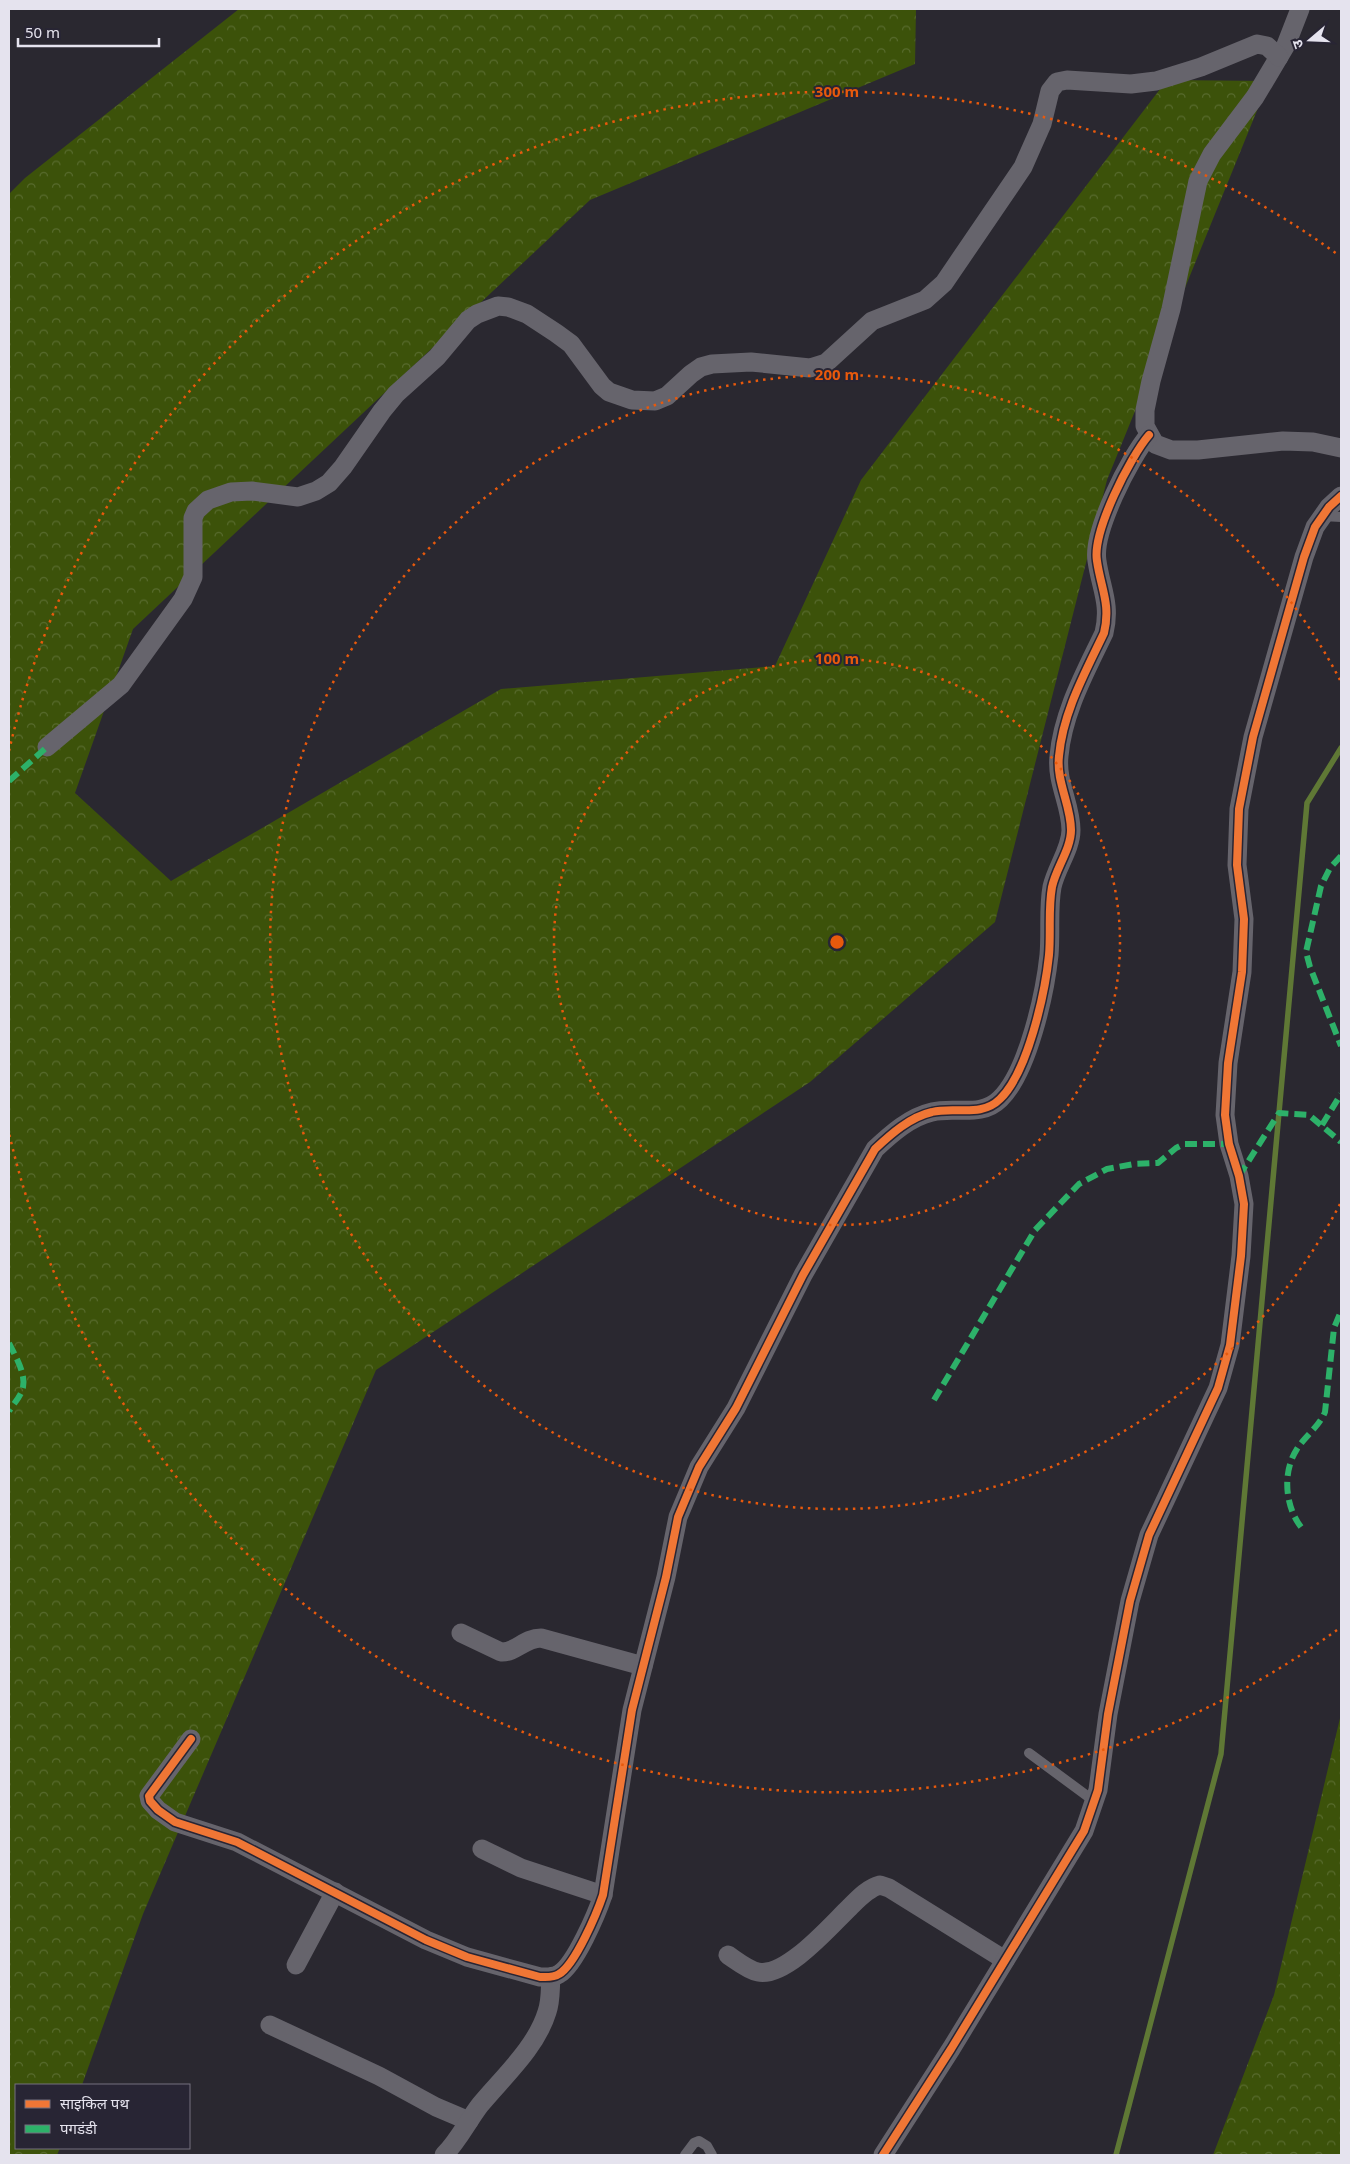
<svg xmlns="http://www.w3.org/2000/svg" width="1350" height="2164" font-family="'Noto Sans','Noto Sans Devanagari',sans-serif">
<defs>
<pattern id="forest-crowns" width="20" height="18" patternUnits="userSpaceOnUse" patternTransform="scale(1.25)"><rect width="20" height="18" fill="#3c520a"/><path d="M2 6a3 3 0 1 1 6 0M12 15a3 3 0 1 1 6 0" fill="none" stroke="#586b2e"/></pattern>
</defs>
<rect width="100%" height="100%" fill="#2a2830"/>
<g fill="url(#forest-crowns)">
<polygon points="239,9 916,9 915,64 590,200 133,629 75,793 171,881 501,689 775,666 861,480 1167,80 1269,81 1107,480 995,922 810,1082 376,1370 143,1914 82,2085 16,2085 16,2148 60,2148 57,2155 9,2155 9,194 25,178"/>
<polygon points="1341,1714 1341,2155 1213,2155 1274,1995"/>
</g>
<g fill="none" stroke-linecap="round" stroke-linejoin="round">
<polyline stroke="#5f7835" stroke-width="5.5" points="1116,2155 1221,1754 1307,803 1341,748"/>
<g stroke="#66646c" stroke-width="10">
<polyline points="1323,516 1341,517"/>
<polyline points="1029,1753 1094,1801"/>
<polyline points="685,2155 694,2143 699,2141 707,2146 712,2155"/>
</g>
<g stroke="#66646c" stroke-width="19">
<polyline points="1300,9 1286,45 1255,97 1212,154 1198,181 1171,309 1151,381 1145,410 1145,426 1155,444 1171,450 1198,450 1283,441 1313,442 1341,448"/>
<polyline points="47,747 121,685 183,599 193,577 193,518 196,511 208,500 231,492 252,491 298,497 316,491 329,483 343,467 382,411 396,394 437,357 468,320 477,314 498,306 508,307 527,314 556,333 571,344 602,386 609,392 632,400 655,401 667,396 691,374 701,367 712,364 751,362 810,368 826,363 872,321 925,300 944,283 1023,167 1042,124 1050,91 1057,82 1067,80 1131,84 1156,81 1201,67 1257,44 1267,46 1279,57"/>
<path d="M 461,1633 L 501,1652 C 516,1653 524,1638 541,1638 L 643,1666"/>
<path d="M 191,1739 L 149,1796 L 150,1801 L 158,1810 L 175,1822 L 237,1842 L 426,1940 L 467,1957 L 540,1977 C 547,1977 553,1978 559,1974 C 575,1965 597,1913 603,1895 L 632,1710 L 666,1577 L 678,1517 L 699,1467 L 736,1408 L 803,1275 L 875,1149 C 891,1134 910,1117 932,1112 C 955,1106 981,1118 1000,1099 C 1028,1072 1045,993 1049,955 C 1051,932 1048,909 1052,887 C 1056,868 1071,849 1071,830 C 1071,805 1056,782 1059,756 C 1063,712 1085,673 1104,633 C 1111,604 1101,589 1097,561 C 1092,532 1130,457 1149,435"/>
<polyline points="482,1849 521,1868 603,1895"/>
<path d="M 728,1955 C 737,1961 748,1970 758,1972 C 786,1978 831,1925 850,1907 C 858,1899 868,1888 880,1885 L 889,1888 L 1005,1960"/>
<polyline points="296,1965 335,1892"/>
<polyline points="270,2025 379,2076 436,2107 469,2121"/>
<path d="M 444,2155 C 459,2140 467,2122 480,2105 C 503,2077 536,2048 547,2012 C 551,2001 550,1989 551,1977"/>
<polyline points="883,2155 951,2049 1084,1831 1098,1790 1108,1714 1130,1601 1149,1535 1218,1388 1230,1345 1241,1256 1244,1204 1239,1176 1229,1144 1225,1115 1228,1063 1242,972 1244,919 1237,865 1239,809 1253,737 1304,557 1315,527 1329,507 1341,496"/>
</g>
<g stroke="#2db169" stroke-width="6" stroke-dasharray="12 6" stroke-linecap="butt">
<polyline points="9,781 47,747"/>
<polyline points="1341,856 1330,868 1321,886 1306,952 1310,967 1341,1046"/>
<polyline points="1322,1125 1341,1094"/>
<polyline points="1239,1176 1279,1113 1309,1115 1341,1142"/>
<path d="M 9,1343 C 15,1356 28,1376 22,1391 C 19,1398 13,1405 9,1411"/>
<polyline points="934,1400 1035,1230 1079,1184 1107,1169 1134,1164 1158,1163 1176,1148 1184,1144 1229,1144"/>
<path d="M 1301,1527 C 1285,1506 1282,1472 1297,1449 C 1305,1436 1319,1427 1325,1412 L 1334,1328 L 1341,1311"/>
</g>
<defs>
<g id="cycleway">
<path d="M 191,1739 L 149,1796 L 150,1801 L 158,1810 L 175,1822 L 237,1842 L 426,1940 L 467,1957 L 540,1977 C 547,1977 553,1978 559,1974 C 575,1965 597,1913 603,1895 L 632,1710 L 666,1577 L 678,1517 L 699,1467 L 736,1408 L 803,1275 L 875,1149 C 891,1134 910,1117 932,1112 C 955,1106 981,1118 1000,1099 C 1028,1072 1045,993 1049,955 C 1051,932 1048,909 1052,887 C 1056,868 1071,849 1071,830 C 1071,805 1056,782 1059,756 C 1063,712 1085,673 1104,633 C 1111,604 1101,589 1097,561 C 1092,532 1130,457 1149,435"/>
<polyline points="883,2155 951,2049 1084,1831 1098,1790 1108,1714 1130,1601 1149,1535 1218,1388 1230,1345 1241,1256 1244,1204 1239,1176 1229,1144 1225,1115 1228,1063 1242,972 1244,919 1237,865 1239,809 1253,737 1304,557 1315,527 1329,507 1341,496"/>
</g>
</defs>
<use href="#cycleway" stroke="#282534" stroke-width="11"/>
<use href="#cycleway" stroke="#f07635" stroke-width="8"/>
</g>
<g fill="none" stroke="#e8590c" stroke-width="2.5" stroke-dasharray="2.5 5">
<circle cx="837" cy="942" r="283"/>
<path d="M1340 1204A567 567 0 1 1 1340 680"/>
<path d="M1337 1630A850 850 0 0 1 9 1133M9 751A850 850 0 0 1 1337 254"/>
</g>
<circle cx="837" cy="942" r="8" fill="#e8590c" stroke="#282534" stroke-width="2.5"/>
<g font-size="15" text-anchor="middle" font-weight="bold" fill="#e8590c" stroke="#282534" stroke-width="4" stroke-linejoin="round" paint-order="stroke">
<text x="837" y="97">300 m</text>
<text x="837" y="380">200 m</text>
<text x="837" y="664">100 m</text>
</g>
<rect width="1350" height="2164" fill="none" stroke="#e5e3ee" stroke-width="20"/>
<rect x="15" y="2084" width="175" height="65" fill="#282534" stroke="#74717e"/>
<rect x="25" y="2100" width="25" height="8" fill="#f07635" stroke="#74717e"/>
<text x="60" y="2109" font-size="15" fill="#e5e3ee">साइकिल पथ</text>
<rect x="25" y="2125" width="25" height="8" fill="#2db169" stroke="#74717e"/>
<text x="60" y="2134" font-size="15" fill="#e5e3ee">पगडंडी</text>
<g transform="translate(1310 40) rotate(251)" stroke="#282534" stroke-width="4" paint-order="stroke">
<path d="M0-4L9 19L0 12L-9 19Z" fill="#e5e3ee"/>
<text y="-8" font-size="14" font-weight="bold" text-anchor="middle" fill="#e5e3ee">उ</text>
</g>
<path d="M18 38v8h141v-8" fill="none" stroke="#e5e3ee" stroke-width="2.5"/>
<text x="25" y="38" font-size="15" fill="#e5e3ee" stroke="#282534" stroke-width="4" paint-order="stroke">50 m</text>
</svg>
